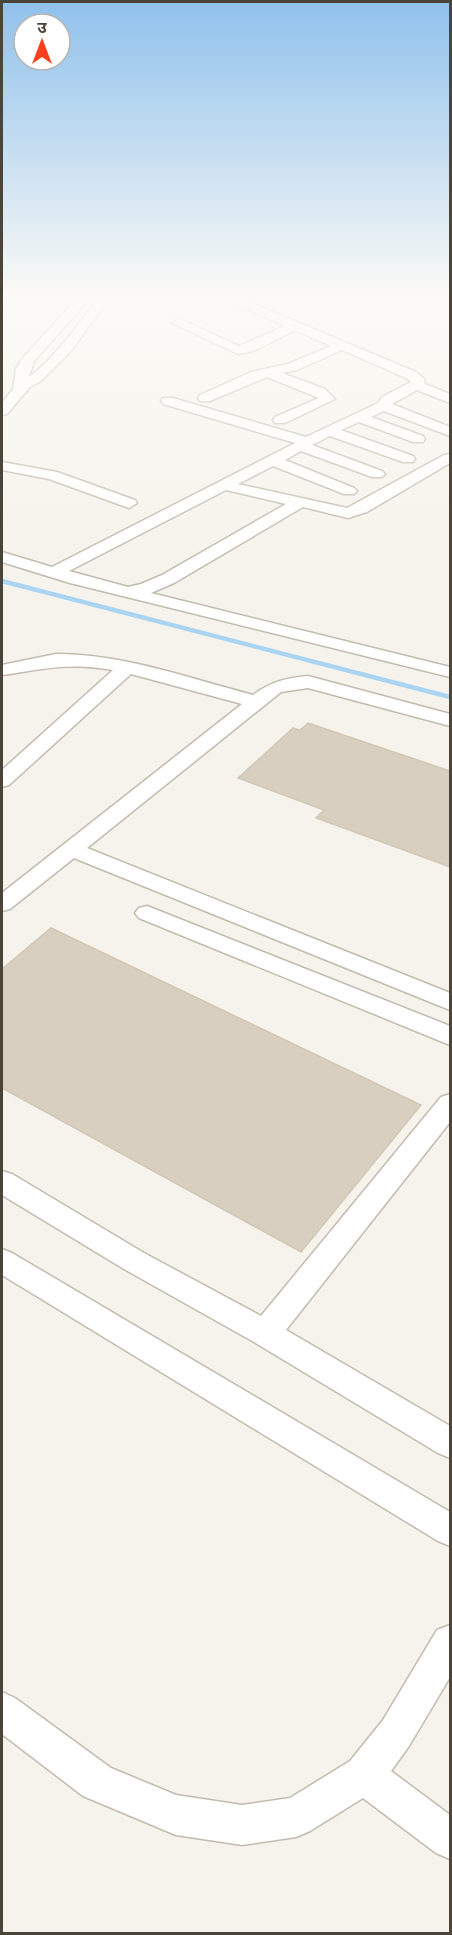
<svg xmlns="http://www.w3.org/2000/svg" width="452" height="1935" font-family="Cabin,'Noto Sans Devanagari',sans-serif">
<rect width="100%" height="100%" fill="#f6f3ec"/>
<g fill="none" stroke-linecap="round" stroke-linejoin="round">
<polyline stroke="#a9d4f2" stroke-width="4.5" points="2,581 450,697"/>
</g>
<g fill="#d8cfc1" stroke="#d3c7b4" stroke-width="1.5">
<polygon points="308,723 450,771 450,867 316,818 324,810 238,778 293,728 300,730"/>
<polygon points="51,928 421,1105 301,1252 2,1088 2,969"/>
</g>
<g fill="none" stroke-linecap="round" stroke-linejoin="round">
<defs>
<g id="minor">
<path d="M 79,296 L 92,296 L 34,361 L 29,377 C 58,356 78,322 102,296 L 115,296 L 92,321 L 72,350 L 41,381 L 30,387 L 7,414 L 2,415 L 2,403 L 13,389 L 16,369 L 22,359 Z"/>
<path d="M 219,296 L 235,296 L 416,372 L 424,379 L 425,384 L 450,394 L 450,403 L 417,390 L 392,404 L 450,427 L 450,436 L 384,411 L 371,417 L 423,436 L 425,439 L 423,442 L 413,442 L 359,422 L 341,430 L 413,456 L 415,459 L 413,462 L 403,462 L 330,436 L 312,445 L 382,471 L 385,474 L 382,477 L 372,477 L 301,451 L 285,460 L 354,488 L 357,491 L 354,494 L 344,494 L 273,466 L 238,484 L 347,508 L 444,455 L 450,454 L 450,463 L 367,512 L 348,518 L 303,507 L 174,583 L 151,593 L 450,667 L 450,677 L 70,583 L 2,562 L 2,552 L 52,567 L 295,443 L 163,404 L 161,401 L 163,398 L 173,398 L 306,437 L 378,403 L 382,397 L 411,382 L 406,378 L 342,350 L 297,370 L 282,373 L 325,389 L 335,399 L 285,423 L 275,423 L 273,420 L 275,417 L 319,398 L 267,377 L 210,401 L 200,401 L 198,398 L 200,395 L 251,372 L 288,364 L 331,346 L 295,330 L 254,351 L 238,354 L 172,323 L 178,319 L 182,320 L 239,346 L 285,326 ZM 226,490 L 286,504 L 162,575 L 141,584 L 128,587 L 69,571 Z"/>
<polygon points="2,462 57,472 135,500 137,503 129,508 49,479 2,470"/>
<path d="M 56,654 C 123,654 188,678 253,695 C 270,682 286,678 308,676 L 450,714 L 450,726 L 308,688 L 281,692 L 87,848 L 450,993 L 450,1010 L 74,858 L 10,909 L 2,911 L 2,893 L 242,704 L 131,674 L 9,785 L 2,787 L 2,770 L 113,670 C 68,662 45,669 2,675 L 2,665 Z"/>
<polygon points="147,906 450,1026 450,1045 139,918 135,913 139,908"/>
<polygon points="450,1094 450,1122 286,1330 450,1426 450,1458 438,1453 254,1342 124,1269 2,1195 2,1171 12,1174 144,1253 261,1316 441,1097"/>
<polygon points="2,1249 12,1253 450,1512 450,1546 438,1541 2,1275"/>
<polygon points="450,1625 450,1677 409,1746 391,1771 450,1815 450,1859 436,1853 363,1798 310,1831 296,1837 242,1845 176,1835 83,1796 2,1734 2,1692 15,1698 111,1768 176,1795 242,1805 290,1798 350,1761 383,1720 437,1630"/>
</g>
</defs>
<use href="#minor" stroke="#c2bbae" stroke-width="3"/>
<use href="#minor" fill="#fff" fill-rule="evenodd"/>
<polyline stroke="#9a9a9a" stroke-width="2" stroke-dasharray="4.5 4.5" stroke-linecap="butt" points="446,296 450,298"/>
</g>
<linearGradient id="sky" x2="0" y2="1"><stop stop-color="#8fc1ec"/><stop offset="0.52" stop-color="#fbfaf6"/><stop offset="1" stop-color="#fbfaf6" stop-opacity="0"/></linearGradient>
<rect width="452" height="567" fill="url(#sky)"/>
<rect width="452" height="1935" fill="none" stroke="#4b4439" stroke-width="6"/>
<g transform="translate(42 42)"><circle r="28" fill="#ffffff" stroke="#b7b4b0" stroke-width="1.5"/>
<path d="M0-4.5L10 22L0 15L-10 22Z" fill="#fc3f1d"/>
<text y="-9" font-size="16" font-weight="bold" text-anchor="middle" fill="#4b4439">उ</text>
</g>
</svg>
